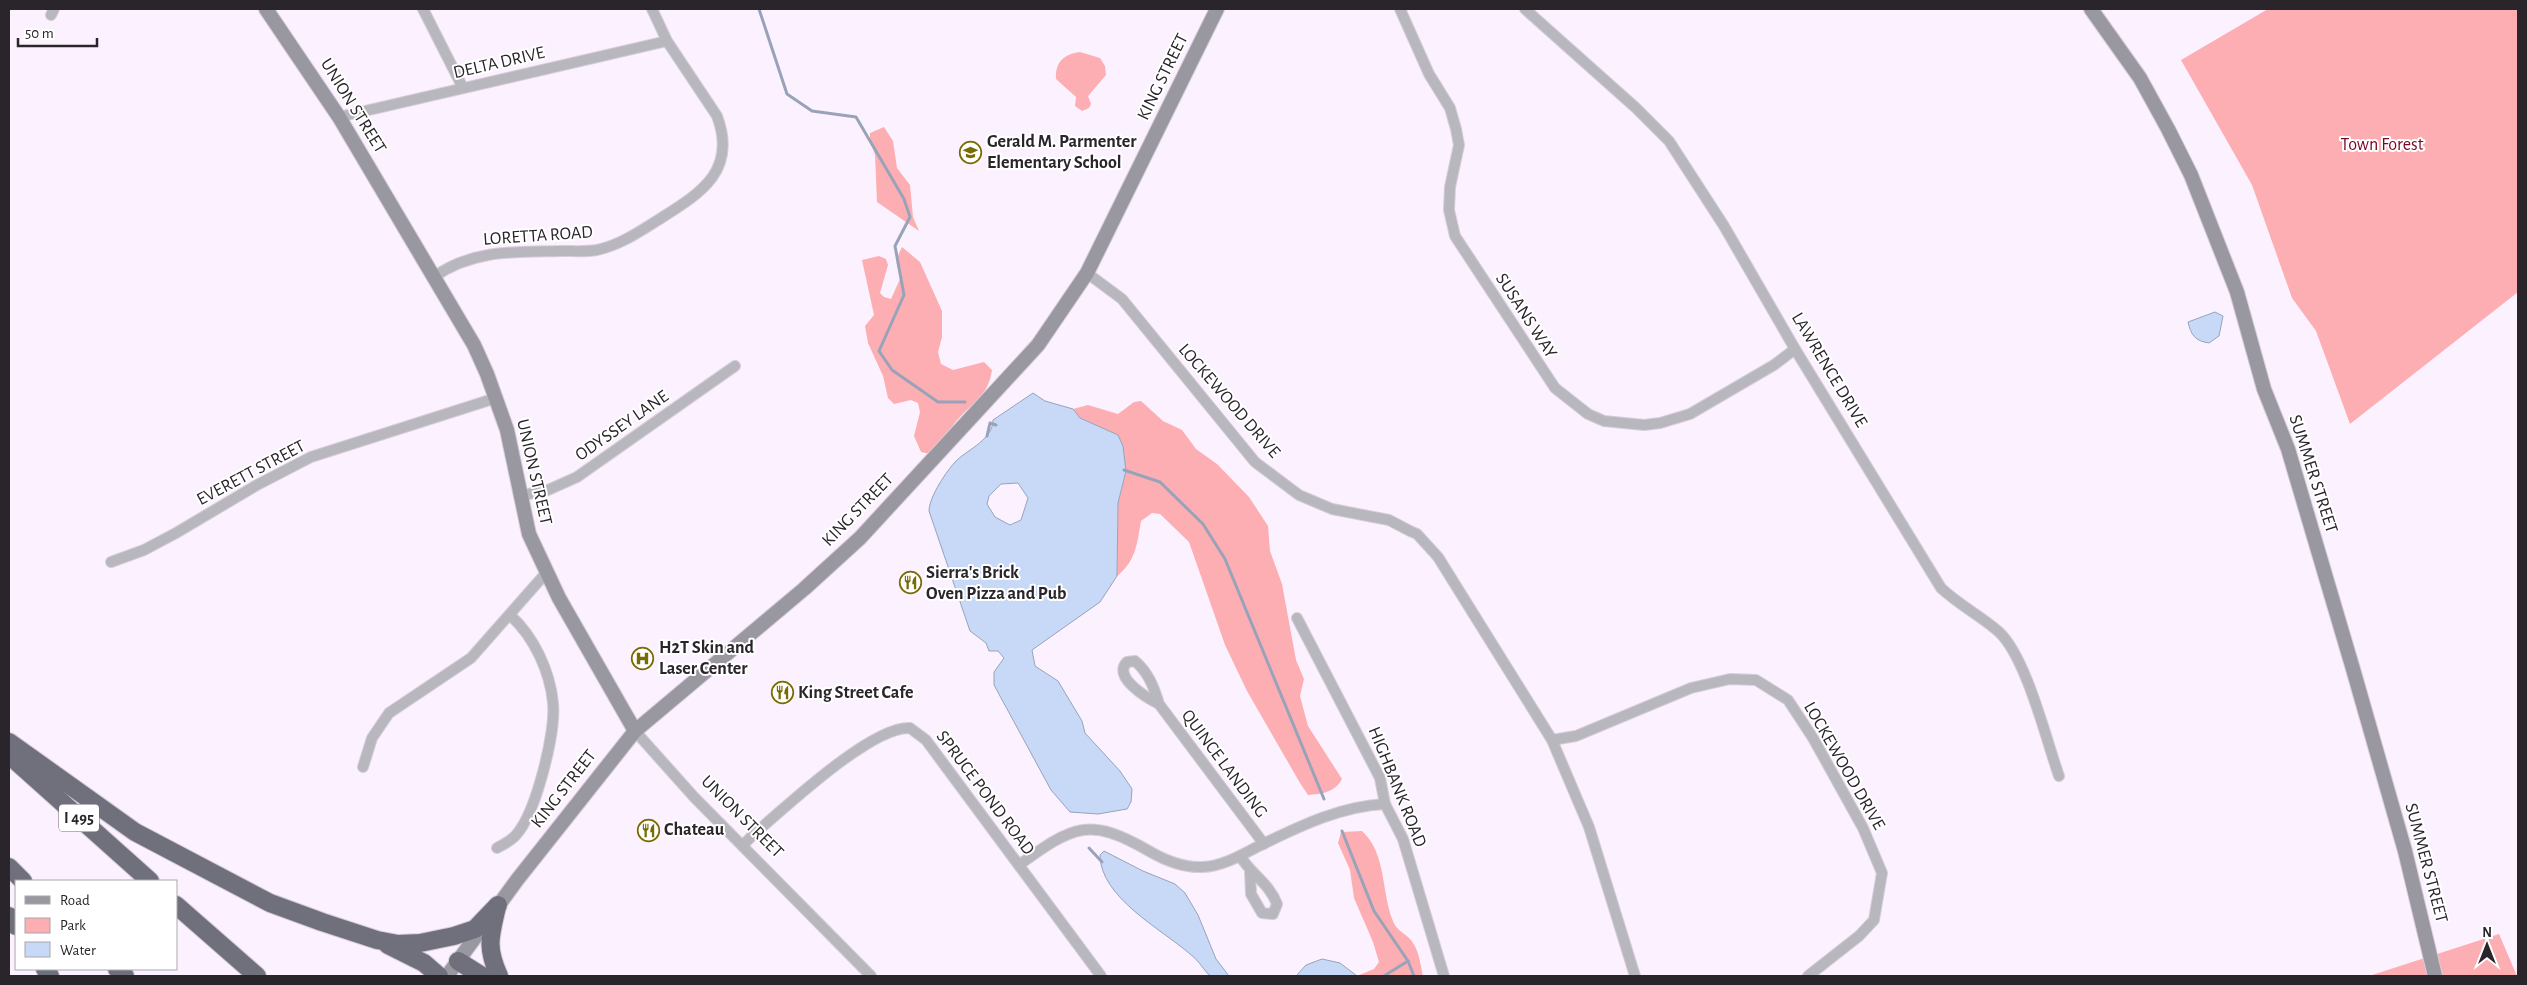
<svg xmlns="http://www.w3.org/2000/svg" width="2527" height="985" font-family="'Alegreya Sans',sans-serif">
<rect width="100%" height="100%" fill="#fcf2ff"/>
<g fill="#fdaeb2">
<polygon points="2268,9 2518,9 2518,292 2350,424 2316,331 2292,298 2252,185 2181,60"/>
<path d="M 1080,52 L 1100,58 L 1105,66 L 1106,75 L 1088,96 L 1091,104 L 1089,108 L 1082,111 L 1075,106 L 1076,97 L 1056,79 C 1055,62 1064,54 1080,52 Z"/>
<polygon points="884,127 893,141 897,168 910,185 913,217 919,231 877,202 875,155 870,139 870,133"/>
<path d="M 902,247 L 920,262 L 942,311 L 942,337 L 938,352 L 941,364 L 953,370 L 984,362 L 992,370 C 988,399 969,404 954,424 C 946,434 941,448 930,454 L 921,452 L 914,436 L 920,412 L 918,403 L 911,400 L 894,404 L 888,398 L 883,376 L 868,343 L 865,326 L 874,315 L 862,260 L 879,256 L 886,259 L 888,265 L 880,293 L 884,297 L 891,299 L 900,279 L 896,260 Z"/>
<path d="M 1141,401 L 1163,421 L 1182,430 L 1196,449 L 1217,464 L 1249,497 L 1268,526 L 1270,551 L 1282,584 L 1296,660 L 1304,679 L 1300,696 L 1308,726 L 1342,779 C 1335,792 1323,794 1308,795 L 1300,783 L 1247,691 L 1225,645 L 1189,542 L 1160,514 L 1152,513 L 1141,521 C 1137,544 1136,561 1117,576 L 1118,503 L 1126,471 L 1118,435 L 1080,418 L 1073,409 L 1088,405 L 1118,414 L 1134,402 Z"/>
<path d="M 1362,831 C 1387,854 1381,892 1393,921 C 1396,929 1402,932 1408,937 C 1419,947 1420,963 1423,976 L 1357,976 L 1374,969 L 1379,962 L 1373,942 L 1354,898 L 1350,870 L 1338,843 L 1341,832 Z"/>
<polygon points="2499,934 2517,976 2369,976"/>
</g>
<g fill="#c7d9f7" stroke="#98a3ba" fill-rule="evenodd">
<path d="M 2215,312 L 2223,316 L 2219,336 L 2209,343 C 2195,341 2191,335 2188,322 Z"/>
<path d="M 1033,393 L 1045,401 L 1073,409 L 1080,418 L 1118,435 L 1123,446 L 1126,471 L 1118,503 L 1117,576 L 1100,602 L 1032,650 L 1035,666 L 1058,681 L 1082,721 L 1085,733 L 1120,771 L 1132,789 L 1131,802 L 1127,809 L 1098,814 L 1070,812 L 1051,790 L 994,685 L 994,672 L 1004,658 L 998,651 L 989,651 L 986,643 L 970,631 L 929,511 C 929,497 947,470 957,460 C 969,449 993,439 993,420 ZM 1018,483 L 1028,498 L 1021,520 L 1010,525 L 995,517 L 987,504 L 989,496 L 1001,484 Z"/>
<path d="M 1104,851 L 1143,871 L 1175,884 L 1185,893 L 1198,915 L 1216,959 L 1229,976 L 1211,976 L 1208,974 C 1202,967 1197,959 1190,954 C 1161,929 1100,897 1100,855 Z"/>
<polygon points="1322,959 1340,963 1357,976 1296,976 1306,965"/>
</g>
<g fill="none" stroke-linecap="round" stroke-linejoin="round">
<g stroke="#98a3ba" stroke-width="3">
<polyline points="759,9 787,94 812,111 856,117 904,199 910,217 895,246 904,295 879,351 892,370 938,402 965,402"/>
<polyline points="987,436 990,423 996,425"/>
<polyline points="1124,470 1160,482 1203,524 1225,559 1324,799"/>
<polyline points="1342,831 1374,911 1408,961 1414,976"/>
<polyline points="1089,848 1102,862"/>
<polyline points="1384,976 1408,961"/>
</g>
<defs>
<g id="minor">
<polyline points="423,9 463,88"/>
<polyline points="1400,9 1429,74 1450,108 1456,129 1459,145 1450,187 1449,210 1455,236 1555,388 1588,414 1604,421 1644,425 1660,423 1690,414 1774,365 1795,349"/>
<path d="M 1525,9 L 1636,108 L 1669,141 L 1724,226 L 1795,349 L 1941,588 C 1959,605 1981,616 1999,632 C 2026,657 2046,739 2059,776"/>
<polyline points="51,15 54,9"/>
<polyline points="339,117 667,41"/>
<polyline points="1087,273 1122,299 1255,462 1299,495 1332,509 1389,520 1410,531 1417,534 1438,557 1552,740 1589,827 1635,976"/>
<path d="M 434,277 C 472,249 518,252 563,251 C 573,251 586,252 597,250 C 620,245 639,232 658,220 C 699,194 738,172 717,116 L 667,41 L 652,9"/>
<polyline points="519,496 548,490 577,477 735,366"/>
<polyline points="111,562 144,550 176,533 257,485 311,457 496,398"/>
<polyline points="1297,618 1380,778 1385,804 1403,839 1444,976"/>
<path d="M 1159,704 C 1154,687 1148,672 1135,661 L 1127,662 C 1112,677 1147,698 1159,704 L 1264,844"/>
<polyline points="635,731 694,797 871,976"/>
<polyline points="1552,740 1576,736 1691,688 1730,679 1756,680 1788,700 1813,738 1863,828 1882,873 1874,920 1859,936 1808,976"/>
<polyline points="363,767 372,738 389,713 471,658 546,573"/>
<path d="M 743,845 L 754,834 C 785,808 871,726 910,728 L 926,740 L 1101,976"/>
<path d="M 497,848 C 504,844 511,841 516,835 C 536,813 556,732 553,703 C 550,671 534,637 510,615"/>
<path d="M 1240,856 C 1251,874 1269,883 1277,904 L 1273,914 L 1262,913 L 1251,894 L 1250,871"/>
<path d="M 1019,865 C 1073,826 1089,816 1149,851 C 1166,861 1183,868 1203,867 C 1225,866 1244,853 1263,844 C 1302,825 1342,806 1385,804"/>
</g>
<g id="secondary">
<polyline points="266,9 339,117 474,345 487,374 507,430 529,534 559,598 635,731"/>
<polyline points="2091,9 2140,78 2168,129 2191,175 2237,292 2264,389 2288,449 2353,669 2405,851 2435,976"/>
<polyline points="447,976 517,880 635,731 804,589 860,538 1038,345 1087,273 1217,9"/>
</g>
<g id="motorway">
<polyline points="9,742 135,832 270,903 322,922 377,940 398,944 420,943 454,936 475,929 498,905"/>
<polyline points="9,755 150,881"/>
<polyline points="9,867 23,881"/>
<polyline points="176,905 257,976"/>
<path d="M 497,907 C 490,937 486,947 499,976"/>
<polyline points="9,916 16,926"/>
<polyline points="388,945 424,963 439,976"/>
<polyline points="458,961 482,976"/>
<polyline points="45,969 50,976"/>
<polyline points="117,969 125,976"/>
</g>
</defs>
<use href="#minor" stroke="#d6cdd9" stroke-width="12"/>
<use href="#secondary" stroke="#d6cdd9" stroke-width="16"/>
<use href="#motorway" stroke="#d6cdd9" stroke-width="20"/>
<use href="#minor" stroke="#b8b7bd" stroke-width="10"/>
<use href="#secondary" stroke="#9998a1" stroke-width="14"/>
<use href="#motorway" stroke="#706f7c" stroke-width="18"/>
</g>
<defs>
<symbol id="school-ring" viewBox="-11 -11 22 22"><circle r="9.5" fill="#fff" stroke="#796b04" stroke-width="1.5"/><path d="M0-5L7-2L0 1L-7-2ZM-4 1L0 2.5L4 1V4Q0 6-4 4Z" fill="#796b04"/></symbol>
<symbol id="restaurant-ring" viewBox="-11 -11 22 22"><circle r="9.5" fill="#fff" stroke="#796b04" stroke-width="1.5"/><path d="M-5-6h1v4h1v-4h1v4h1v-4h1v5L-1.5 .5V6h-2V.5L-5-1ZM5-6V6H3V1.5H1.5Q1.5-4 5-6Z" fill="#796b04"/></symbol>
<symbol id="hospital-ring" viewBox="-11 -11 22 22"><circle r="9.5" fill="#fff" stroke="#796b04" stroke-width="1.5"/><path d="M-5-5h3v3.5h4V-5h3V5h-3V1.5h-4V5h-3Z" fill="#796b04"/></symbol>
</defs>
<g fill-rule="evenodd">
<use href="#school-ring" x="958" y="140" width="25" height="25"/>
<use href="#restaurant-ring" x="898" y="570" width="25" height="25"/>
<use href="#hospital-ring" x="630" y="646" width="25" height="25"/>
<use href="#restaurant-ring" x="770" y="680" width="25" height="25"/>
<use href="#restaurant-ring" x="636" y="818" width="25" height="25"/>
</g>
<g text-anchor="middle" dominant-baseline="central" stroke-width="4" stroke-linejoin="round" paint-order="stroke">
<rect fill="#fff" stroke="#69666a" stroke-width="1" x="59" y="804.5" width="40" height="27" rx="4"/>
<g font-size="16" font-weight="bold" fill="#29252a">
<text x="79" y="818">I 495</text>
</g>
<g font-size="18" fill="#29252a" stroke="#fff">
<text transform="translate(499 63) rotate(-13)">DELTA DRIVE</text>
<text transform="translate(1163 77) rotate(-64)">KING STREET</text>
<text transform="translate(353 106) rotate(58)">UNION STREET</text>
<text transform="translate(538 236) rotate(-4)">LORETTA ROAD</text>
<text transform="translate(1526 316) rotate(57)">SUSANS WAY</text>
<text transform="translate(1829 370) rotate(59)">LAWRENCE DRIVE</text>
<text transform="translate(1229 401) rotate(49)">LOCKEWOOD DRIVE</text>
<text transform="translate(622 426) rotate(-35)">ODYSSEY LANE</text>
<text transform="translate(534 472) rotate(77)">UNION STREET</text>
<text transform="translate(251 473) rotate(-28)">EVERETT STREET</text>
<text transform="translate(2313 474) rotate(72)">SUMMER STREET</text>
<text transform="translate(858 510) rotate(-46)">KING STREET</text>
<text transform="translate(1224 764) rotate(53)">QUINCE LANDING</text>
<text transform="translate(1844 766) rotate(60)">LOCKEWOOD DRIVE</text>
<text transform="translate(1397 787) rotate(68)">HIGHBANK ROAD</text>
<text transform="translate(564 789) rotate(-52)">KING STREET</text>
<text transform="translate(985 793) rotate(53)">SPRUCE POND ROAD</text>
<text transform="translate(742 817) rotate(45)">UNION STREET</text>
<text transform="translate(2426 863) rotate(75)">SUMMER STREET</text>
</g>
<g font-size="18" font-weight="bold" fill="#29252a" stroke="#fff" text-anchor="start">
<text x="987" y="142">Gerald M. Parmenter<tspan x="987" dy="21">Elementary School</tspan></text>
<text x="926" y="573">Sierra's Brick<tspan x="926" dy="21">Oven Pizza and Pub</tspan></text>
<text x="659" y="648">H2T Skin and<tspan x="659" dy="21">Laser Center</tspan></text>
<text x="798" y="693">King Street Cafe</text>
<text x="664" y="830">Chateau</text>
</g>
<g font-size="18" fill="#7a0525" stroke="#fff">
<text x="2382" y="145">Town Forest</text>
</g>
</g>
<rect width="2527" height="985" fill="none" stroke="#29252a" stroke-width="20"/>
<rect x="15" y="880" width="162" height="90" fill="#ffffff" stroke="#a9a8aa"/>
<rect x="25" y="896" width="25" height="8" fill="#9998a1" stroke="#a9a8aa"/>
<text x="60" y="905" font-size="15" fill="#29252a">Road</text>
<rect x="25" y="918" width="25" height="15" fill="#fdaeb2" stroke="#a9a8aa"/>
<text x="60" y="930" font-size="15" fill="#29252a">Park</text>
<rect x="25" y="942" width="25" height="15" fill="#c7d9f7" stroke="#a9a8aa"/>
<text x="60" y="955" font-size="15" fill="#29252a">Water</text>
<g transform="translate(2487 945)" stroke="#ffffff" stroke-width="4" paint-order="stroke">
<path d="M0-4L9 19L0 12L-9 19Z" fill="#29252a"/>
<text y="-8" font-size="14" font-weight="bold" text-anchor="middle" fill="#29252a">N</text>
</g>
<path d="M18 38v8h79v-8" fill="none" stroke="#29252a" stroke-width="2.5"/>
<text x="25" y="38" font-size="15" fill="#29252a" stroke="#ffffff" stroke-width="4" paint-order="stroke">50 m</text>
</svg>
